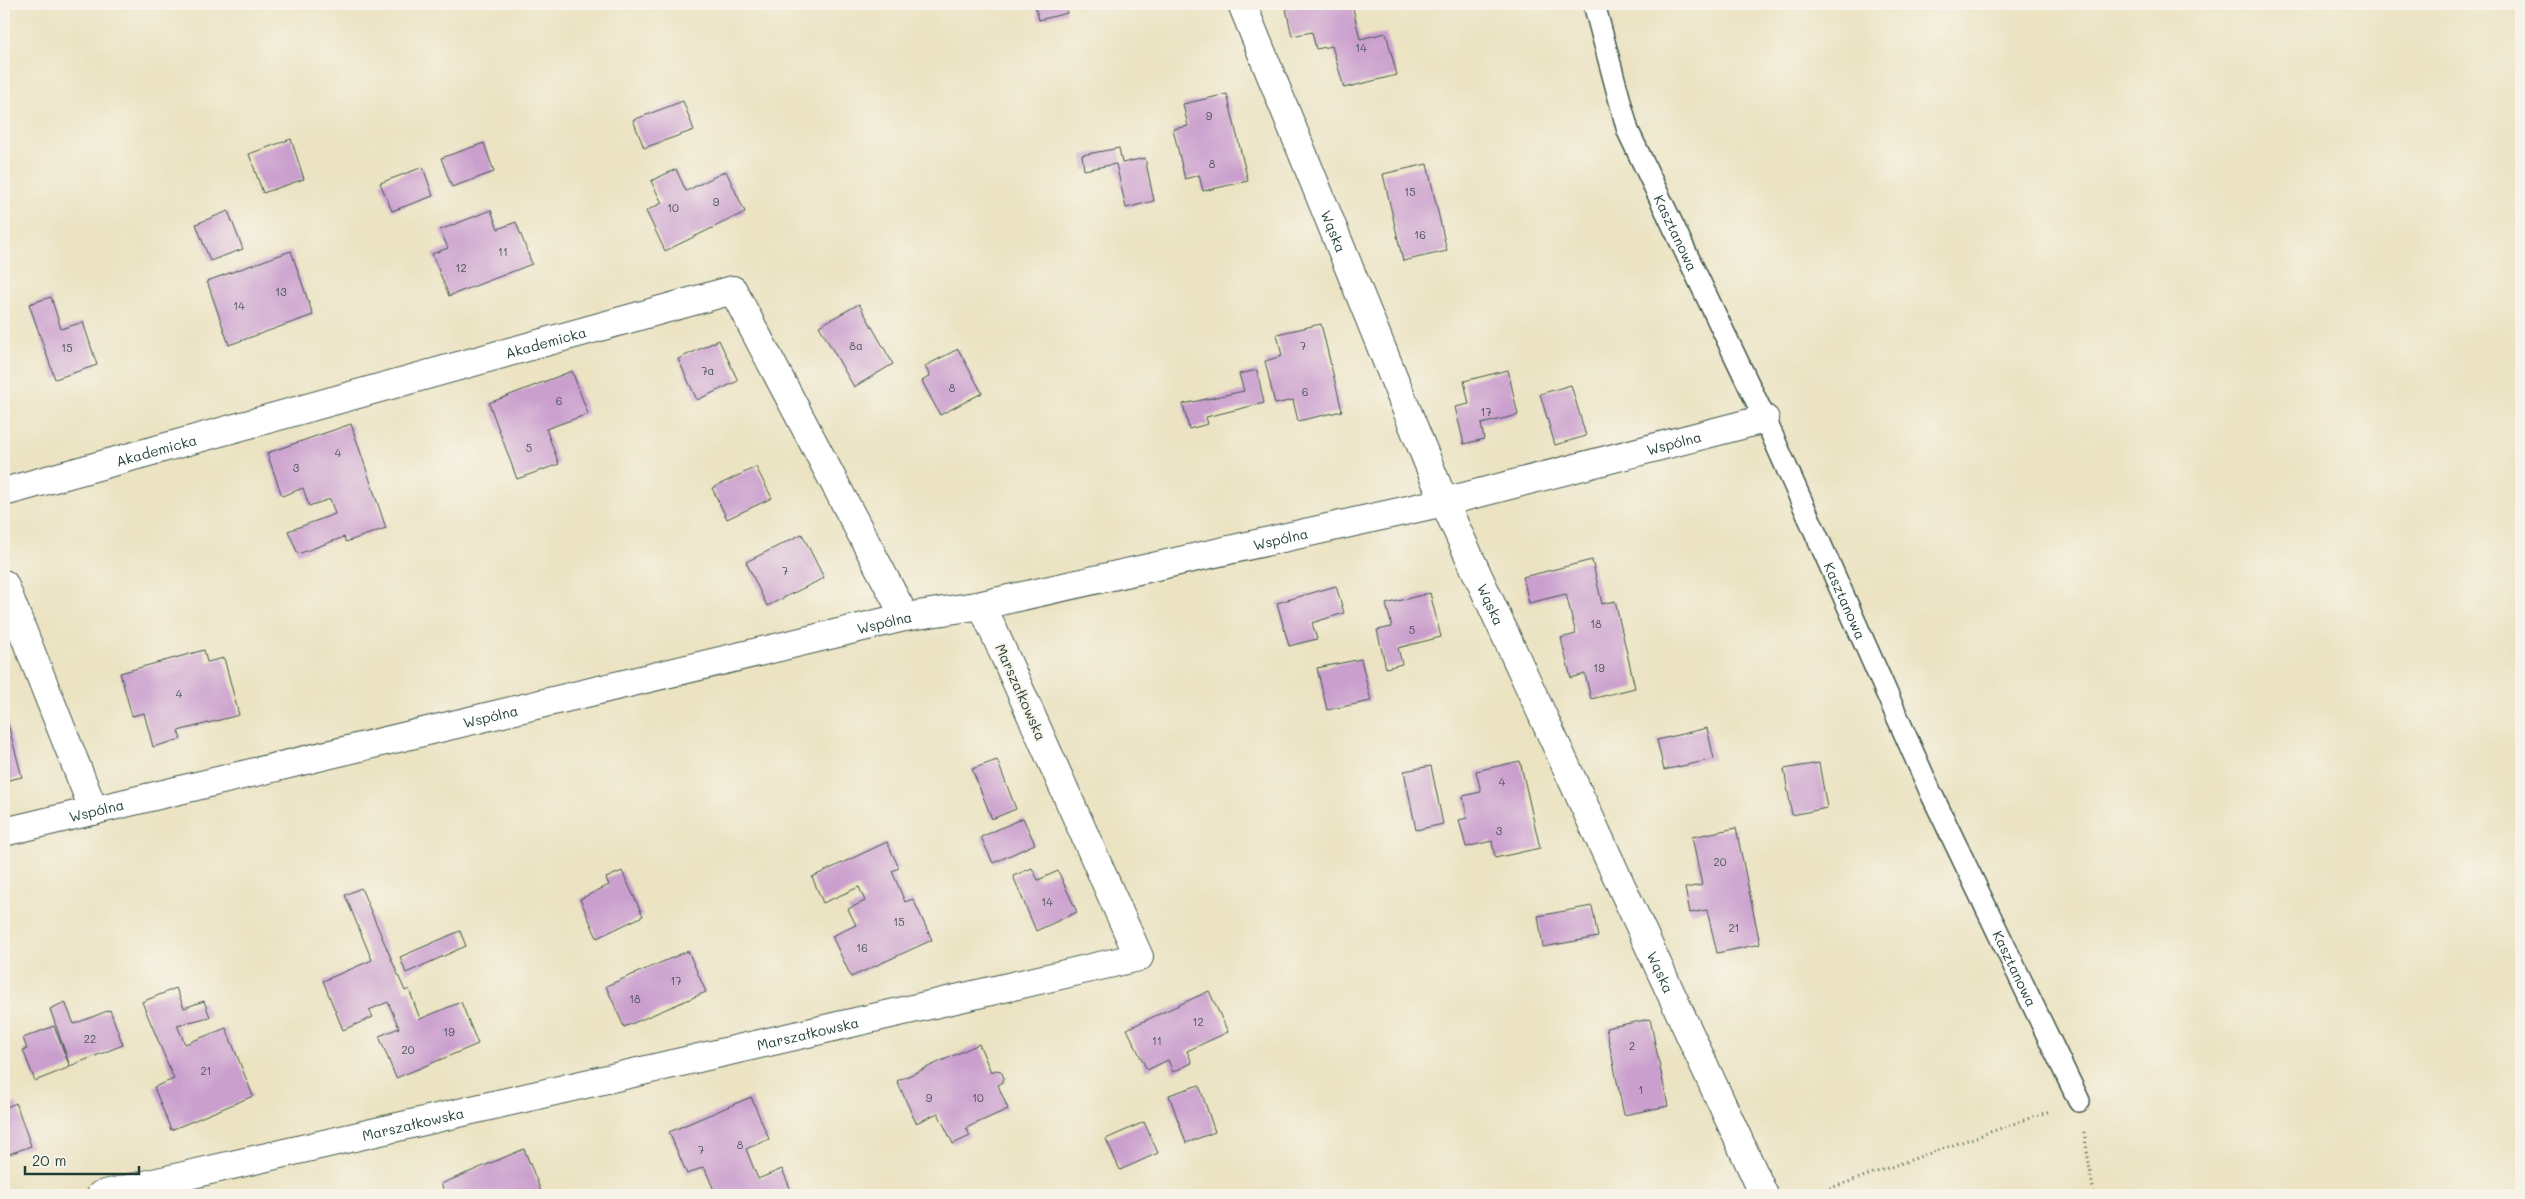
<svg xmlns="http://www.w3.org/2000/svg" width="2525" height="1199" font-family="Mali,sans-serif">
<rect width="100%" height="100%" fill="#f7f3e8"/>
<filter id="ink" filterUnits="userSpaceOnUse"><feTurbulence type="fractalNoise" baseFrequency=".02" numOctaves="2"/><feDisplacementMap in="SourceGraphic" scale="10" xChannelSelector="R" yChannelSelector="G"/><feConvolveMatrix kernelMatrix="1 2 1 2 8 2 1 2 1" color-interpolation-filters="sRGB"/></filter>
<filter id="wash" filterUnits="userSpaceOnUse"><feTurbulence type="fractalNoise" baseFrequency=".0096" numOctaves="4" result="noise"/><feDisplacementMap in="SourceGraphic" scale="20" xChannelSelector="R" yChannelSelector="G"/><feGaussianBlur stdDeviation="1.12" result="paint"/><feColorMatrix in="noise" values="0 0 0 0 0 0 0 0 0 0 0 0 0 0 0 0 0 1.4 0 .05"/><feComposite in="paint" operator="in"/></filter>
<g filter="url(#wash)">
<rect width="100%" height="100%" fill="#ebe3c2"/>
<g id="blocks">
<g fill="#ca9fce">
<polygon points="1035,4 1065,4 1067,13 1039,20"/>
<polygon points="1314,4 1352,4 1360,39 1386,33 1397,75 1344,88 1332,46 1316,49 1312,32 1292,36 1286,9"/>
<polygon points="1227,94 1248,181 1203,191 1199,175 1185,179 1173,129 1188,126 1183,104"/>
<polygon points="683,101 694,130 644,148 633,120"/>
<polygon points="291,139 304,179 263,193 249,154"/>
<polygon points="484,143 494,172 452,187 441,158"/>
<polygon points="1119,148 1122,163 1145,158 1154,201 1126,208 1116,164 1084,170 1082,155"/>
<polygon points="1427,164 1447,251 1403,261 1383,174"/>
<polygon points="423,167 433,196 392,211 380,183"/>
<polygon points="676,169 686,191 726,171 745,212 665,251 646,211 662,203 651,181"/>
<polygon points="491,210 498,229 516,222 532,264 449,296 432,254 448,248 440,230"/>
<polygon points="228,211 243,249 210,261 196,224"/>
<polygon points="291,251 313,315 229,345 207,281"/>
<polygon points="51,297 61,329 83,322 97,365 55,379 29,304"/>
<polygon points="859,304 893,364 854,387 819,326"/>
<polygon points="1321,324 1342,411 1298,421 1293,400 1275,404 1265,361 1282,356 1277,334"/>
<polygon points="719,340 738,381 697,400 678,359"/>
<polygon points="958,349 982,393 940,415 922,381 930,376 925,366"/>
<polygon points="1257,370 1264,403 1206,417 1208,424 1189,429 1183,404 1244,391 1239,374"/>
<polygon points="1508,370 1518,415 1481,424 1484,439 1464,444 1455,407 1469,404 1464,381"/>
<polygon points="572,371 588,414 546,429 559,464 517,479 489,403"/>
<polygon points="1571,385 1586,436 1555,445 1540,394"/>
<polygon points="351,424 386,528 346,542 344,537 298,554 288,531 335,514 330,499 309,506 303,488 282,496 267,453"/>
<polygon points="756,467 772,498 727,519 712,488"/>
<polygon points="802,534 824,578 767,606 746,562"/>
<polygon points="1592,560 1602,604 1615,601 1635,688 1591,699 1585,674 1571,678 1566,659 1561,638 1576,634 1566,594 1529,603 1523,577"/>
<polygon points="1336,586 1344,613 1312,623 1317,639 1289,646 1277,603"/>
<polygon points="1430,593 1441,637 1398,648 1402,664 1386,668 1377,630 1392,627 1386,604"/>
<polygon points="204,650 207,662 224,658 239,715 178,731 181,739 153,747 144,713 132,716 120,673"/>
<polygon points="1361,659 1371,701 1327,710 1317,668"/>
<polygon points="4,709 22,777 4,781"/>
<polygon points="1707,728 1714,759 1664,770 1657,740"/>
<polygon points="997,760 1016,809 992,819 972,769"/>
<polygon points="1520,761 1540,848 1495,858 1492,841 1466,847 1459,820 1467,818 1463,796 1481,792 1476,771"/>
<polygon points="1819,763 1827,808 1792,815 1784,769"/>
<polygon points="1431,766 1443,824 1416,830 1404,771"/>
<polygon points="1023,818 1035,844 993,863 981,837"/>
<polygon points="1736,828 1760,944 1717,953 1707,910 1690,913 1685,888 1702,885 1692,837"/>
<polygon points="887,842 899,868 892,871 905,902 913,899 932,940 851,977 832,936 856,925 848,909 865,901 859,887 823,903 812,877"/>
<polygon points="1032,868 1038,880 1058,871 1077,912 1036,931 1013,876"/>
<polygon points="622,871 643,916 597,938 580,899 609,885 606,878"/>
<polygon points="361,888 405,991 409,989 420,1019 461,1002 478,1044 396,1078 379,1036 399,1028 388,1002 369,1010 373,1017 343,1030 323,981 372,960 345,895"/>
<polygon points="1592,906 1598,937 1543,947 1538,916"/>
<polygon points="460,931 466,946 406,973 400,957"/>
<polygon points="688,951 706,992 624,1027 606,986"/>
<polygon points="176,988 184,1008 204,1001 210,1017 177,1025 185,1044 226,1028 253,1096 171,1130 154,1087 174,1079 142,1002"/>
<polygon points="1209,991 1228,1032 1187,1051 1192,1063 1173,1072 1168,1060 1147,1070 1127,1029"/>
<polygon points="65,1002 74,1024 110,1010 123,1045 70,1066 50,1009"/>
<polygon points="1650,1019 1668,1106 1624,1115 1606,1028"/>
<polygon points="54,1026 70,1067 35,1081 23,1050 27,1049 23,1038"/>
<polygon points="979,1044 991,1072 996,1070 1001,1071 1004,1078 1002,1083 998,1085 1008,1109 966,1128 970,1136 953,1144 938,1113 916,1123 897,1081"/>
<polygon points="1199,1085 1215,1132 1186,1143 1169,1095"/>
<polygon points="751,1097 769,1139 746,1149 758,1179 782,1169 793,1195 716,1195 704,1167 687,1174 669,1132"/>
<polygon points="16,1103 31,1146 4,1156 4,1108"/>
<polygon points="1144,1122 1158,1153 1120,1170 1106,1139"/>
<polygon points="524,1149 541,1191 530,1195 446,1195 441,1184"/>
</g>
</g>
</g>
<g filter="url(#ink)">
<use href="#blocks" fill-opacity="0" stroke="#3e5649" stroke-width="1"/>
<g fill="none" stroke-linecap="round" stroke-linejoin="round">
<defs>
<g id="lane">
<path id="s1" d="M 1594,4 L 1628,131 L 1765,419 L 1931,793 L 2079,1101"/>
</g>
<g id="street">
<path id="s2" d="M 1242,4 L 1444,502 L 1764,1195"/>
<path id="s3" d="M 4,492 L 733,290 L 905,617"/>
<polyline points="4,584 94,811"/>
<path id="s4" d="M 4,832 L 905,617 L 982,605 L 1444,502 L 1765,419"/>
<path id="s5" d="M 101,1195 L 1139,957 L 982,605"/>
</g>
</defs>
<use href="#lane" stroke="#3e5649" stroke-width="24"/>
<use href="#street" stroke="#3e5649" stroke-width="30"/>
<g stroke="#3e5649" stroke-width="3" stroke-dasharray="1 4" stroke-linecap="butt">
<polyline points="2084,1132 2094,1195"/>
<polyline points="1811,1195 2050,1111"/>
</g>
<use href="#lane" stroke="#fff" stroke-width="21"/>
<use href="#street" stroke="#fff" stroke-width="28"/>
</g>
</g>
<g text-anchor="middle" dominant-baseline="central" stroke-width="4" stroke-linejoin="round" paint-order="stroke">
<g font-size="11" fill="#4a565a">
<text x="1361" y="47">14</text>
<text x="1209" y="115">9</text>
<text x="1212" y="163">8</text>
<text x="1410" y="191">15</text>
<text x="716" y="201">9</text>
<text x="673" y="207">10</text>
<text x="1420" y="234">16</text>
<text x="503" y="251">11</text>
<text x="461" y="267">12</text>
<text x="281" y="291">13</text>
<text x="239" y="305">14</text>
<text x="856" y="345">8a</text>
<text x="1303" y="345">7</text>
<text x="67" y="347">15</text>
<text x="708" y="370">7a</text>
<text x="952" y="387">8</text>
<text x="1305" y="391">6</text>
<text x="559" y="400">6</text>
<text x="1486" y="411">17</text>
<text x="529" y="447">5</text>
<text x="338" y="452">4</text>
<text x="296" y="467">3</text>
<text x="785" y="570">7</text>
<text x="1596" y="623">18</text>
<text x="1412" y="629">5</text>
<text x="1599" y="667">19</text>
<text x="179" y="693">4</text>
<text x="1502" y="781">4</text>
<text x="1499" y="830">3</text>
<text x="1720" y="861">20</text>
<text x="1047" y="901">14</text>
<text x="899" y="921">15</text>
<text x="1734" y="927">21</text>
<text x="862" y="947">16</text>
<text x="676" y="980">17</text>
<text x="635" y="998">18</text>
<text x="1198" y="1021">12</text>
<text x="449" y="1031">19</text>
<text x="90" y="1038">22</text>
<text x="1157" y="1040">11</text>
<text x="1632" y="1045">2</text>
<text x="408" y="1049">20</text>
<text x="206" y="1070">21</text>
<text x="1641" y="1089">1</text>
<text x="929" y="1097">9</text>
<text x="978" y="1097">10</text>
<text x="740" y="1144">8</text>
<text x="701" y="1149">7</text>
</g>
<g font-size="14" fill="#1f3d34" stroke="#f7f3e8">
<text stroke="none"><textPath href="#s2" startOffset="245">Wąska</textPath></text>
<text stroke="none"><textPath href="#s1" startOffset="244">Kasztanowa</textPath></text>
<text stroke="none"><textPath href="#s3" startOffset="562">Akademicka</textPath></text>
<text stroke="none"><textPath href="#s4" startOffset="1715">Wspólna</textPath></text>
<text stroke="none"><textPath href="#s3" startOffset="158">Akademicka</textPath></text>
<text stroke="none"><textPath href="#s4" startOffset="1310">Wspólna</textPath></text>
<text stroke="none"><textPath href="#s1" startOffset="649">Kasztanowa</textPath></text>
<text stroke="none"><textPath href="#s2" startOffset="650">Wąska</textPath></text>
<text stroke="none"><textPath href="#s4" startOffset="905">Wspólna</textPath></text>
<text transform="translate(1021 692) rotate(66)">Marszałkowska</text>
<text stroke="none"><textPath href="#s4" startOffset="500">Wspólna</textPath></text>
<text stroke="none"><textPath href="#s4" startOffset="95">Wspólna</textPath></text>
<text stroke="none"><textPath href="#s1" startOffset="1054">Kasztanowa</textPath></text>
<text stroke="none"><textPath href="#s2" startOffset="1055">Wąska</textPath></text>
<text stroke="none"><textPath href="#s5" startOffset="725">Marszałkowska</textPath></text>
<text stroke="none"><textPath href="#s5" startOffset="320">Marszałkowska</textPath></text>
</g>
</g>
<rect width="2525" height="1199" fill="none" stroke="#f7f3e8" stroke-width="20"/>
<path d="M25 1166v8h114v-8" fill="none" stroke="#1f3d34" stroke-width="2.5"/>
<text x="32" y="1166" font-size="15" fill="#1f3d34" stroke="#f7f3e8" stroke-width="4" paint-order="stroke">20 m</text>
</svg>
